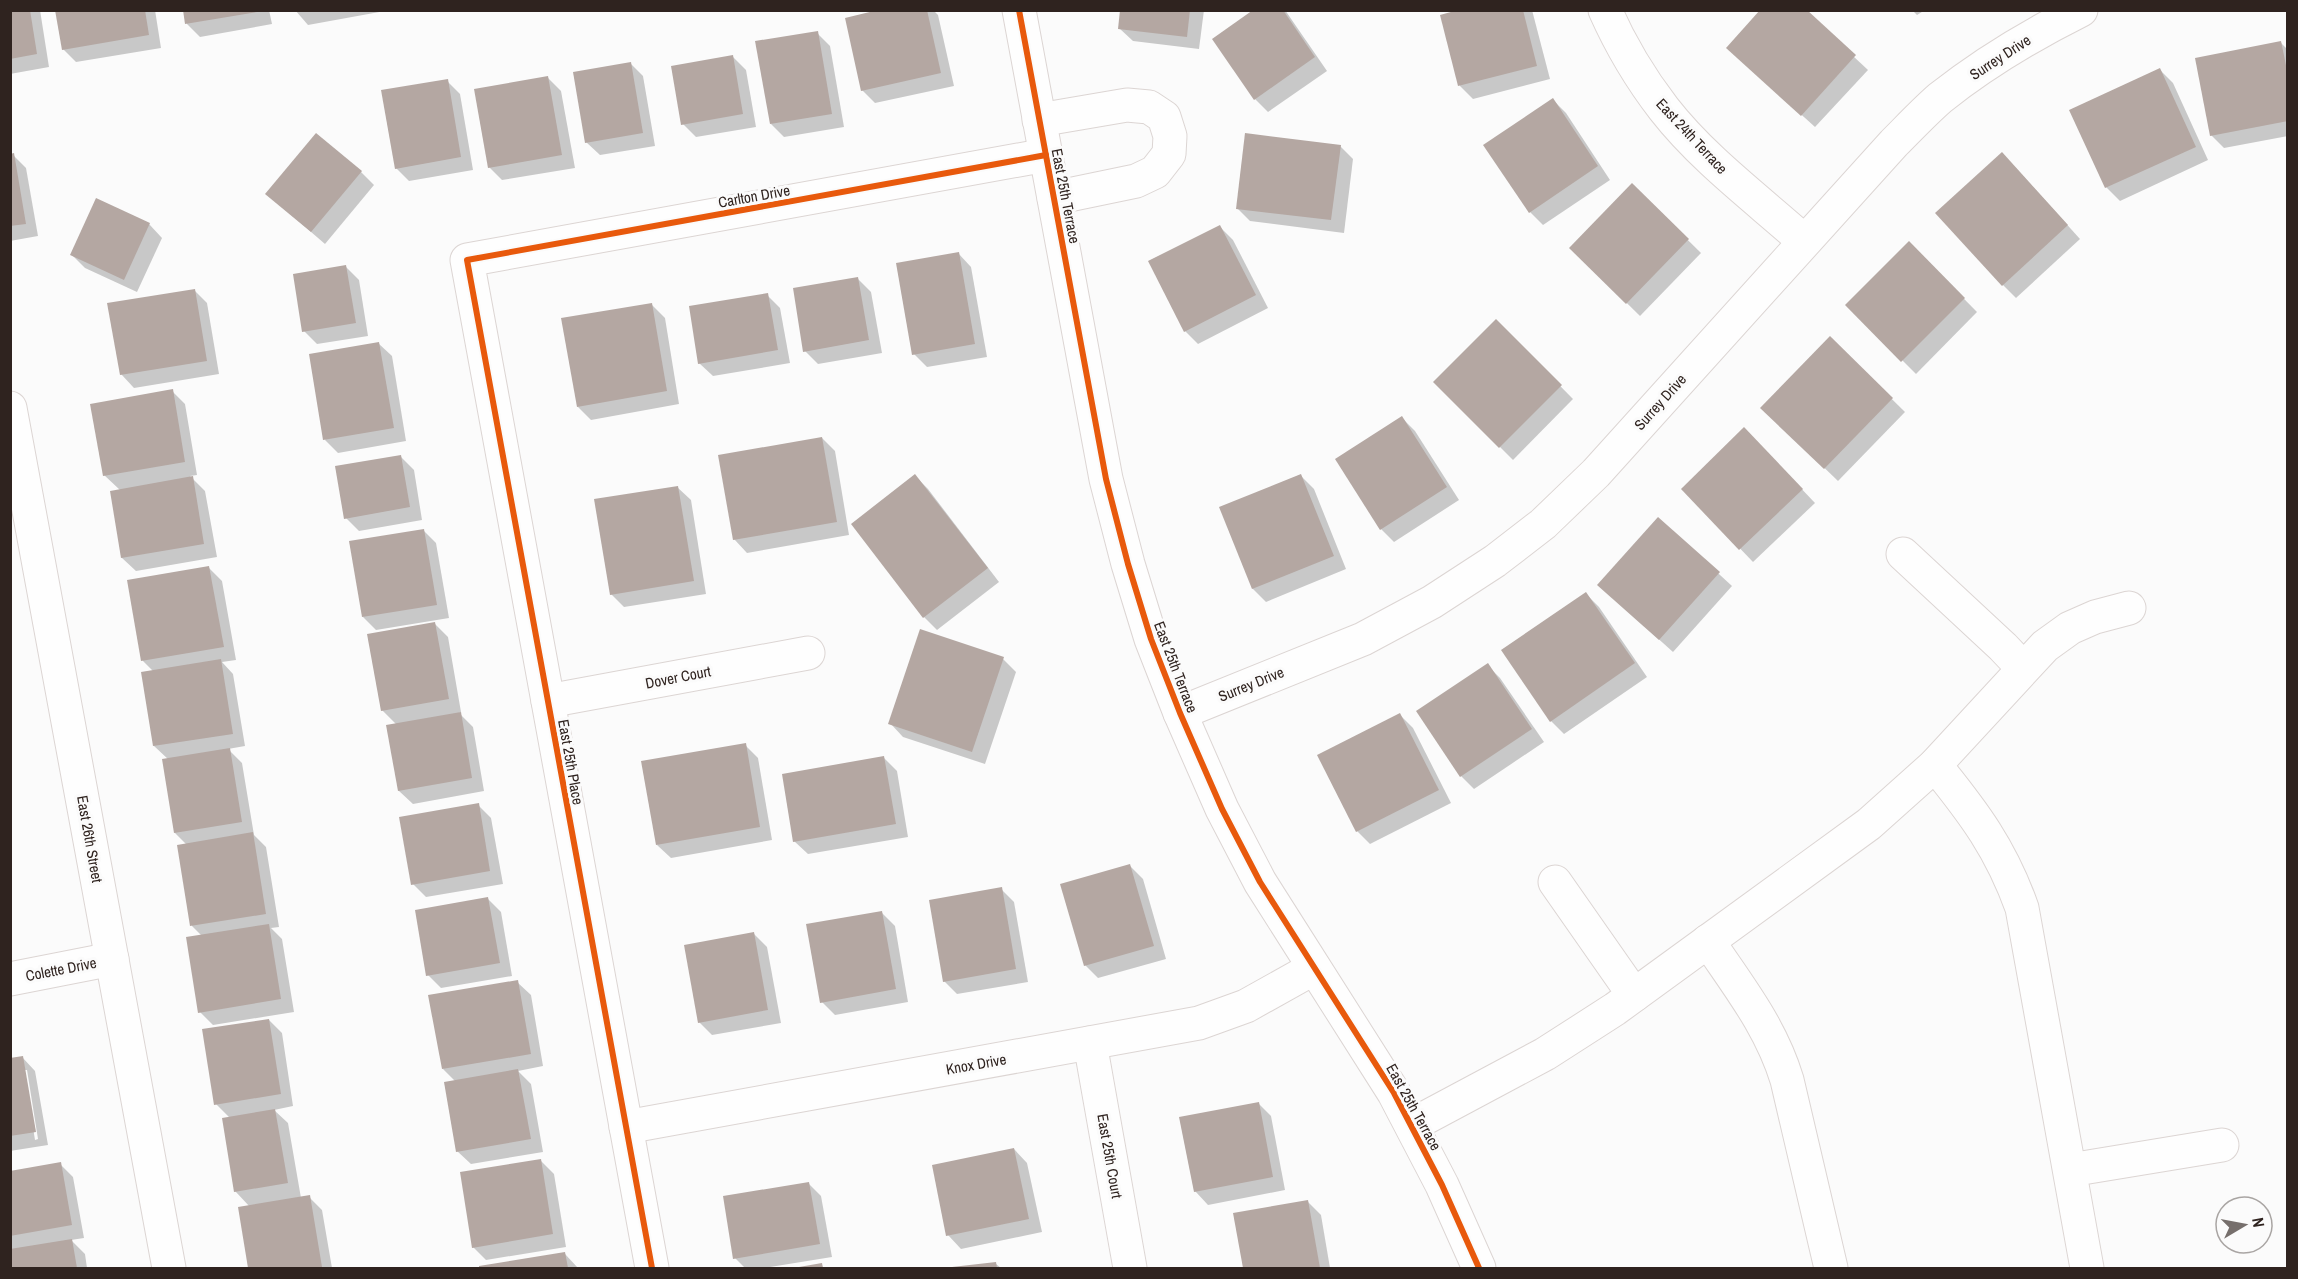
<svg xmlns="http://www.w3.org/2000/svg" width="2298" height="1279" font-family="'Archivo Narrow',sans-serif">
<rect width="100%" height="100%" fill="#fbfbfb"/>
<g fill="#0003" fill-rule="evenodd">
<polygon points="10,10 40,10 49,67 10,74"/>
<polygon points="57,10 155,10 161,48 76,62 63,49"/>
<polygon points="184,10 269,10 272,24 200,37 187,24"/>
<polygon points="295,10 385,10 385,11 308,25"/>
<polygon points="885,10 933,10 938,15 954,86 875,103 862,90"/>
<polygon points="1121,10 1204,10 1199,49 1133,41 1119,28"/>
<polygon points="1256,10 1285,10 1327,71 1268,112 1255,99"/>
<polygon points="1464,10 1532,10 1550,79 1473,99 1460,86 1442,16"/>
<polygon points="1804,10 1868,70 1815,127 1741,60"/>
<polygon points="1912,10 1925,10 1917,15"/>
<polygon points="817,33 830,46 844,127 784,137 771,124"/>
<polygon points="2281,43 2288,50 2288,136 2224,148 2211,135"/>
<polygon points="733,57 746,70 756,127 696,137 683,124"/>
<polygon points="630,63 643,76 655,146 600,155 586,142"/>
<polygon points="2160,70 2173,83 2208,160 2120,201 2106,187 2071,111"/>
<polygon points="548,78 561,91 575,168 502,180 489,167"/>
<polygon points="447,81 460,94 473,170 409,181 396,168"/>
<polygon points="1553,100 1566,113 1610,180 1543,225 1530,212"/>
<polygon points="1340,146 1353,159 1344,233 1250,221 1237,208"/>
<polygon points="10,155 13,155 26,168 38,236 10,241"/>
<polygon points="2015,167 2080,239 2016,298 2003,285"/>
<polygon points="361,172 374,185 325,244 267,194"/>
<polygon points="1632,185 1701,253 1640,316 1571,248"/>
<polygon points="149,224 162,238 137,292 85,268 72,255"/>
<polygon points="1220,227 1233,240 1268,308 1198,344 1185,331"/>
<polygon points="1909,243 1977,312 1916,374 1847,305"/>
<polygon points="958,253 971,267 987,357 927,367 914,354"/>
<polygon points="346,267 359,280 368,336 317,344 304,331"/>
<polygon points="858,279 871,292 882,353 818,364 805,351"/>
<polygon points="194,290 207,303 219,374 134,388 121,374"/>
<polygon points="767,295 780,308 790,363 713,376 699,363"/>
<polygon points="651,304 665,318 679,404 591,420 578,407"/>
<polygon points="1496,321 1573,399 1513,460 1435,382"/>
<polygon points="1830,338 1905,412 1838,481 1762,408"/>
<polygon points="378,343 392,356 406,441 338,453 325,440"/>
<polygon points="172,391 185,404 197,475 190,476 205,491 217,557 136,571 122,558 120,490 104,475"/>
<polygon points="1402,418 1415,431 1459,500 1394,542 1381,529"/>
<polygon points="822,438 835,451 849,535 747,553 734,539"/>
<polygon points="1757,442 1815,503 1753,562 1683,489"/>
<polygon points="401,457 414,470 422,520 359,531 346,518"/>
<polygon points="1300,475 1314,489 1346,569 1266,602 1253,589 1221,508"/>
<polygon points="915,476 928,489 999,582 937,630 924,617 853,524"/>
<polygon points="677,487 691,500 706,594 624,607 611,594"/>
<polygon points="1659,519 1732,586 1673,652 1613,598"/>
<polygon points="423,530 436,543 449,618 376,630 363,617"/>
<polygon points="209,568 222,581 236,660 222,662 233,674 245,746 228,749 242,763 254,835 266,847 279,927 271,928 282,939 294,1012 213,1025 200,1012 202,936 192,926 187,845 175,833 169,760 154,746 154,672 143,661 129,581"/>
<polygon points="1586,594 1599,607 1647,677 1564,734 1551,721 1503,651"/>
<polygon points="435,624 448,637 461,712 459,713 473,727 484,791 413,804 399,791 397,725 382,710"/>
<polygon points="1003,659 1016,672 985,764 903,737 890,723"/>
<polygon points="1487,665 1500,678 1544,742 1474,789 1461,776 1418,712"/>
<polygon points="1400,715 1413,728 1451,803 1370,844 1357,831"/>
<polygon points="745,745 758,758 772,840 671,858 657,845"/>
<polygon points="884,758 897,771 908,837 808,854 794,841"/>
<polygon points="478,805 491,818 503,884 426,897 413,884"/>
<polygon points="1130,866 1143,879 1166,959 1098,978 1085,965"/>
<polygon points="1001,889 1014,902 1028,982 957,994 944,981"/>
<polygon points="488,899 501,912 512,976 441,988 428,975"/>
<polygon points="882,913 895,926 908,1002 835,1015 822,1002"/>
<polygon points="754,934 767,947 781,1023 712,1035 699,1022"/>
<polygon points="517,982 531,995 543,1066 518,1071 531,1084 543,1152 471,1164 457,1151 455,1081 443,1069"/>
<polygon points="269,1020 282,1033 293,1106 274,1110 288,1123 301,1198 309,1197 322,1210 332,1268 249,1268 239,1208 250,1207 235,1191 230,1118 216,1104"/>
<path d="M 22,1057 L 35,1071 L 48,1145 L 10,1151 L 10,1059 ZM 24,1070 L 27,1070 L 38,1139 L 35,1140 Z"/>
<polygon points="1258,1103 1271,1116 1285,1190 1208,1205 1195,1191"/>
<polygon points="1014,1149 1027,1163 1042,1232 961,1249 948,1235"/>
<polygon points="541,1161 554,1174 566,1247 486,1260 473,1247"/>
<polygon points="60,1164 73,1177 84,1238 71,1240 85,1254 87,1268 10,1268 10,1172"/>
<polygon points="808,1183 821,1196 832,1257 764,1268 745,1268 735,1258"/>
<polygon points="1308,1202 1321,1215 1330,1268 1245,1268 1235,1214"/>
<polygon points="565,1254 578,1268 480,1268"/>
<polygon points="996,1264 1001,1268 952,1268"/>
</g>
<g fill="#b4a7a2">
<polygon points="10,10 30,10 37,54 10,59"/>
<polygon points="55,10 145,10 149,35 62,50"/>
<polygon points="183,10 257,10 257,12 185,24"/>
<polygon points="878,10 927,10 941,73 861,91 845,18"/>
<polygon points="1120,10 1190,10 1187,37 1118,29"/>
<polygon points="1253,10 1283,10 1315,57 1254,100 1212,39"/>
<polygon points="1458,10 1523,10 1537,66 1458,86 1440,15"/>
<polygon points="1760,10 1807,10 1856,55 1801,116 1726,48"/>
<polygon points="818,31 832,114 770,124 755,41"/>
<polygon points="2281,41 2288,75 2288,121 2210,136 2195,58"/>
<polygon points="733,55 743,114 681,125 671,66"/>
<polygon points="631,62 643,133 585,143 573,72"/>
<polygon points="2160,68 2196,147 2105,188 2069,110"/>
<polygon points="548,76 562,155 488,168 474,89"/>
<polygon points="448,79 461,157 395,169 381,90"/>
<polygon points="1553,98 1598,166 1529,213 1483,145"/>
<polygon points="316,133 362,171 311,232 265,194"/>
<polygon points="1245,133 1341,145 1331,220 1236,209"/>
<polygon points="2002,152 2068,225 2002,286 1935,213"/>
<polygon points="14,153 26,224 10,226 10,154"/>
<polygon points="1632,183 1689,239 1626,304 1569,248"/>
<polygon points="96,198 150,223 124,280 70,255"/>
<polygon points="1220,225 1256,295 1184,332 1148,261"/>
<polygon points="1909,241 1965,298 1901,362 1845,305"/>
<polygon points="959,252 975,344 912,355 896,263"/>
<polygon points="346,265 356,323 302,332 293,274"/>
<polygon points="858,277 869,340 803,352 793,288"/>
<polygon points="195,289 207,361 120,375 107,303"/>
<polygon points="768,293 778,350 698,364 689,306"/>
<polygon points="652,303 667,391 577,407 561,318"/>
<polygon points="1496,319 1562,385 1499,448 1433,382"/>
<polygon points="1830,336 1893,398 1824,469 1760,408"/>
<polygon points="379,342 394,428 323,440 309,354"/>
<polygon points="173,389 185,462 103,476 90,404"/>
<polygon points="1402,416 1447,487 1380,530 1335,459"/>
<polygon points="1744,427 1803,489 1739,550 1681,489"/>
<polygon points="822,437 837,522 733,540 718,455"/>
<polygon points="401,455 410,507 344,519 335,466"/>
<polygon points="915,474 988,568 923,618 851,524"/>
<polygon points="1301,474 1334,556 1252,589 1219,507"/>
<polygon points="193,476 204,544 121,558 110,491"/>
<polygon points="678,486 694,581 610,595 594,499"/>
<polygon points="1658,517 1720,572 1659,640 1597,585"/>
<polygon points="424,529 437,605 362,617 349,541"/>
<polygon points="209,566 224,647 141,661 127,580"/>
<polygon points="1586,592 1635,663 1550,722 1501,650"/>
<polygon points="435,622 449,699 381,711 367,634"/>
<polygon points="920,629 1004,657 972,752 888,724"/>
<polygon points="221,659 233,734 153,746 141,672"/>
<polygon points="1488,663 1532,729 1460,777 1416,711"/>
<polygon points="461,712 472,778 398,791 386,725"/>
<polygon points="1400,713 1439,790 1356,832 1317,755"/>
<polygon points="746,743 760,827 656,845 641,761"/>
<polygon points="230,748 242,822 174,833 162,759"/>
<polygon points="884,756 896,824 793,842 782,774"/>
<polygon points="479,803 490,871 411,885 399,817"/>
<polygon points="253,832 266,914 190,926 177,845"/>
<polygon points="1130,864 1154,946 1084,966 1060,884"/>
<polygon points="1002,887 1016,969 943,982 929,900"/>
<polygon points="488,897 500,963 426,976 415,910"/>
<polygon points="882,911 896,989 820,1003 806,924"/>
<polygon points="269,924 281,999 198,1013 186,937"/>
<polygon points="754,932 768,1010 698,1023 684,945"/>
<polygon points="518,980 531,1054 442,1069 428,995"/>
<polygon points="269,1019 281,1094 214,1105 202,1029"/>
<polygon points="23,1056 36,1132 10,1136 10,1058"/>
<polygon points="518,1069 531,1139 456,1152 444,1082"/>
<polygon points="1259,1102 1273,1177 1194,1192 1179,1117"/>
<polygon points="275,1109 288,1183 234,1192 222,1118"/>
<polygon points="1014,1148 1029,1219 946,1236 932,1165"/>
<polygon points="541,1159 553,1234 472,1248 460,1172"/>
<polygon points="61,1162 72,1225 10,1236 10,1171"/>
<polygon points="809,1182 820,1244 733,1259 723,1196"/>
<polygon points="310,1195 322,1267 248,1268 238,1207"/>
<polygon points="1308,1200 1320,1268 1243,1268 1233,1213"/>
<polygon points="72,1239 77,1268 10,1268 10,1249"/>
<polygon points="565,1252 568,1268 479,1268 479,1266"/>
<polygon points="996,1262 997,1268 952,1268 952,1267"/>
<polygon points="822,1263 823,1268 799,1268 799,1267"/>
</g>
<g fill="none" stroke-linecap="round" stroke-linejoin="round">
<defs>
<g id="minor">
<polyline points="1019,10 1106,479 1128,564 1151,639 1180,713 1222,809 1260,882 1394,1093 1442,1185 1479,1268"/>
<path d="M 1605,10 C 1621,46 1640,78 1664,109 C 1703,159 1757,199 1804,241"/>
<polyline points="1039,120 1127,105 1149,107 1164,117 1170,136 1169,154 1155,172 1136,181 1054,198"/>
<polyline points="10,408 169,1268"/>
<polyline points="1903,554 2003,647 2023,668"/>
<polyline points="548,701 808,653"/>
<path d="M 1180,713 L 1363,639 L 1432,602 L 1495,561 L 1543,524 L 1596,473 L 1894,143 C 1909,128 1924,112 1940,98 C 1984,63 2031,35 2081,10"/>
<path d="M 1935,765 C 1974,813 2001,849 2022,908 L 2087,1268"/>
<polyline points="1555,882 1634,995"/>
<path d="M 1708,941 C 1739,987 1771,1027 1787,1080 L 1831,1268"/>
<polyline points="10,979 112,959"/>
<polyline points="1090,1043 1130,1268"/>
<polyline points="1412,1125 1545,1054 1615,1009 1869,824 1935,765 2045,646 2070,628 2095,617 2129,608"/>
<polyline points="626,1127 1199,1023 1246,1006 1314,968"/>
<polyline points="2070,1170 2222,1145"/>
<polyline points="652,1268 467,260 1046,155"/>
</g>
</defs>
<use href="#minor" stroke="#dcd5d3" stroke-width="35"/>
<use href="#minor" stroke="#fefefe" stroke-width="33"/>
<defs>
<g id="cycleway">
<polyline points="1019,10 1106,479 1128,564 1151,639 1180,713 1222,809 1260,882 1394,1093 1442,1185 1479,1268"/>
<polyline points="652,1268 467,260 1046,155"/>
</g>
</defs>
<use href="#cycleway" stroke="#fbfbfb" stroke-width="10"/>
<use href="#cycleway" stroke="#e8590c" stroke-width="6"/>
</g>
<g text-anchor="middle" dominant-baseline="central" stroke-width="6" stroke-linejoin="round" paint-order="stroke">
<g font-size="15" fill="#2f231f" stroke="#fbfbfb">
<text transform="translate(2000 57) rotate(-33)">Surrey Drive</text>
<text transform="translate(1692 136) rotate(47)">East 24th Terrace</text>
<text transform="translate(754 196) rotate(-10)">Carlton Drive</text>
<text transform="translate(1066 196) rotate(79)">East 25th Terrace</text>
<text transform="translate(1660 402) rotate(-48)">Surrey Drive</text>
<text transform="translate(1176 667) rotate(69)">East 25th Terrace</text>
<text transform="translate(678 677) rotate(-11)">Dover Court</text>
<text transform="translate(1251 684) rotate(-22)">Surrey Drive</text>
<text transform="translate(571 762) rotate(80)">East 25th Place</text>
<text transform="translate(90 839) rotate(80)">East 26th Street</text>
<text transform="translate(61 969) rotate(-11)">Colette Drive</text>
<text transform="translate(976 1064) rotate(-10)">Knox Drive</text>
<text transform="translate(1414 1107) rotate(61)">East 25th Terrace</text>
<text transform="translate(1110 1156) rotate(80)">East 25th Court</text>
</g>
</g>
<rect width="2298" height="1279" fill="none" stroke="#2f231f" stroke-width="24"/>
<g transform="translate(2244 1225) rotate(80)"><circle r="28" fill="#fbfbfb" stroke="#a9a5a3" stroke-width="1.5"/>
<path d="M0-4.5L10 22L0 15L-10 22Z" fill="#766f6c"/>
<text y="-9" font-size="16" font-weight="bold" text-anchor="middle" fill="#2f231f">N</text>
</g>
</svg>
